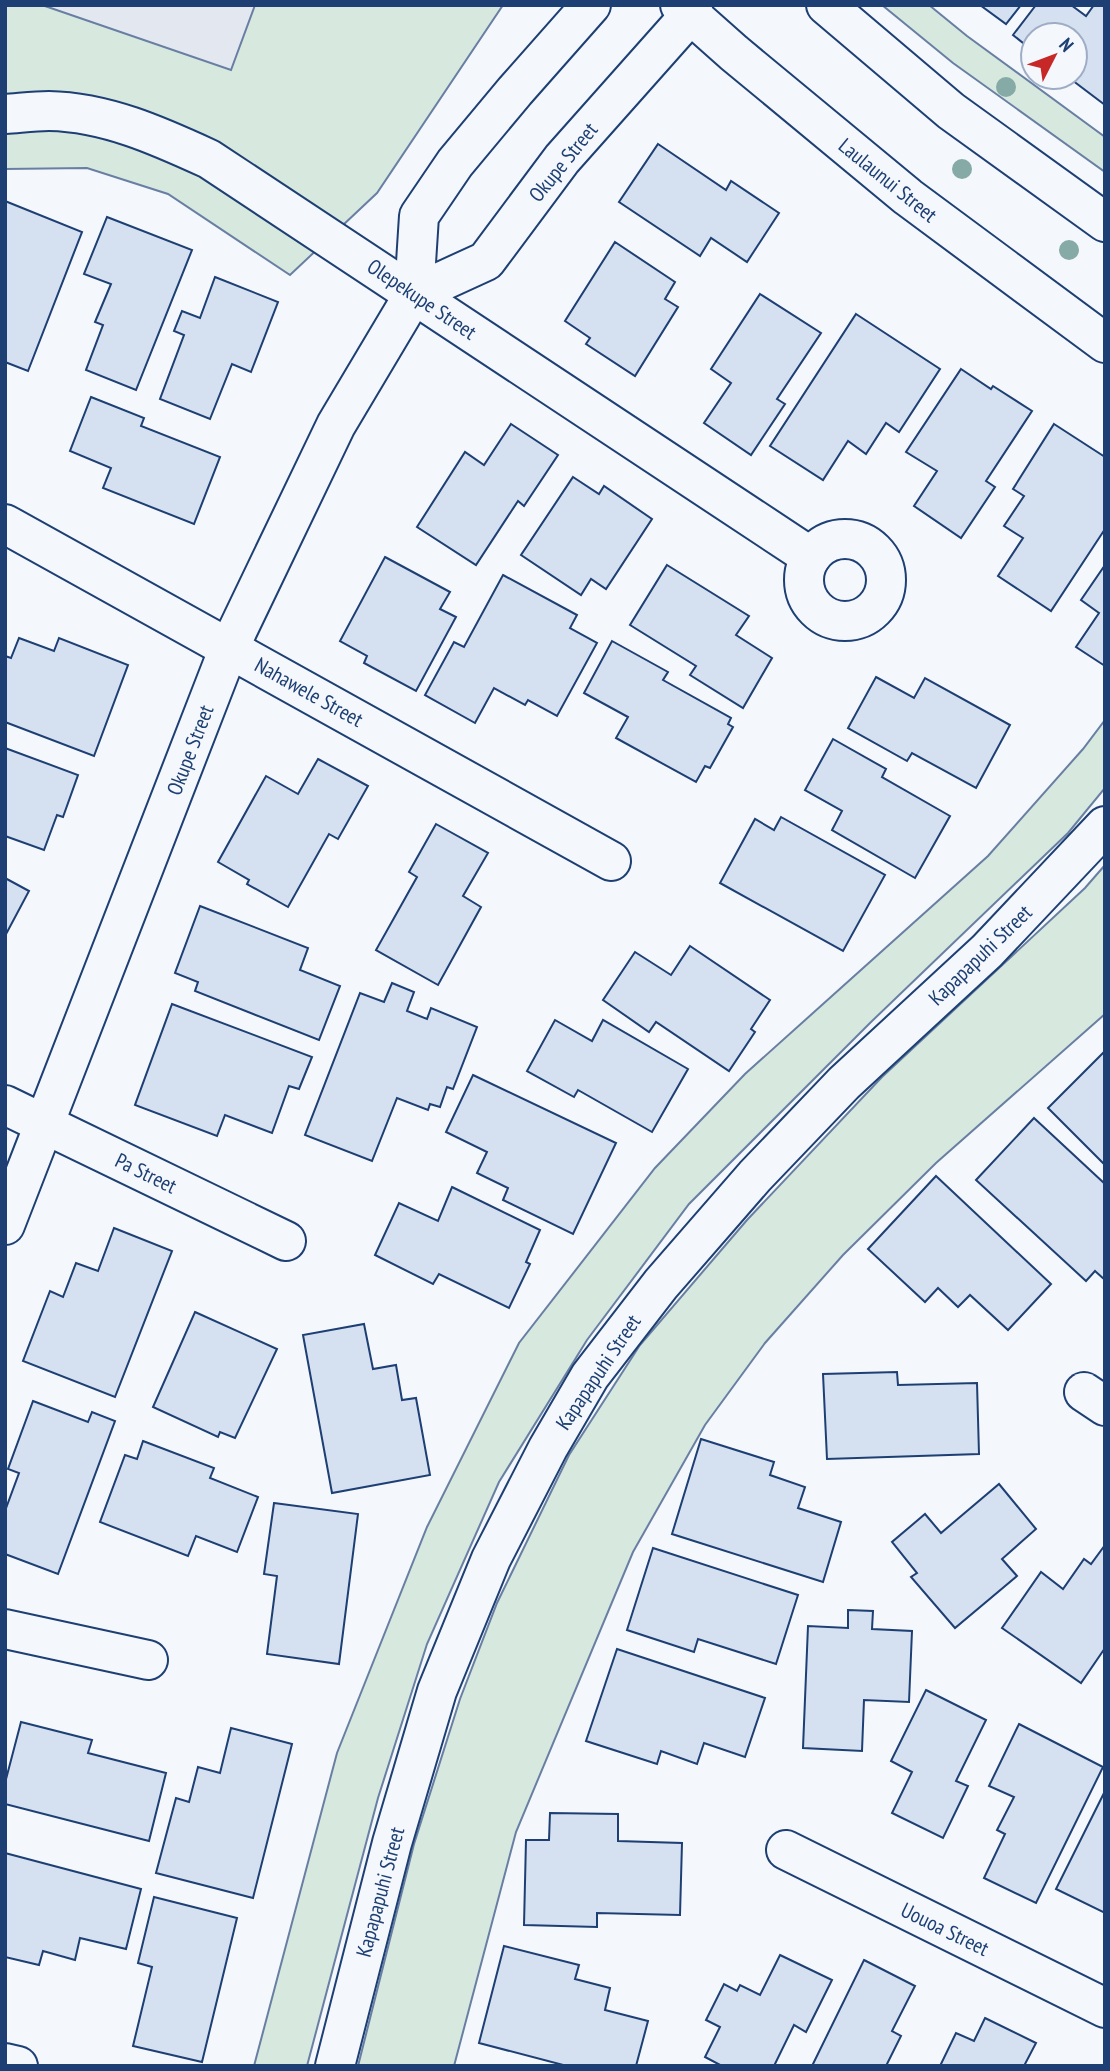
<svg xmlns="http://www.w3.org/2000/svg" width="1110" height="2071" font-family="'PT Sans Narrow',sans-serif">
<rect width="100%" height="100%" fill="#f4f7fb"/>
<g fill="#d7e8df" stroke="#687fa3" stroke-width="2">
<polygon points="5,5 503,5 377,193 290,275 168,194 87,168 5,169"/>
<polygon points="882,5 929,5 967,36 1105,137 1105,172 953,63"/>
<polygon points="1105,720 1105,788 1068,833 871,1022 689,1204 587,1340 499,1482 427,1644 378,1798 307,2066 254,2066 337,1753 427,1527 519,1343 655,1168 745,1074 988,856 1083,749"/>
<polygon points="1105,865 1105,1014 936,1163 843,1255 765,1343 705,1425 633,1552 516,1832 454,2066 358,2066 414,1844 460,1699 497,1603 569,1455 640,1345 747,1220 882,1077 1085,888"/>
</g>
<polygon fill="#e3e8f0" stroke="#687fa3" stroke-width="2" points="42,5 255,5 231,70"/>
<g fill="#d5e0f0" stroke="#1d3f73" stroke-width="2">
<polygon points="980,5 1021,5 1006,24"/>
<polygon points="1036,5 1071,5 1086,16 1094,5 1105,5 1105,105 1068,77 1075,77 1075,35 1033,35 1033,51 1013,35"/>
<polygon points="658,144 726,190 731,181 779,213 747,262 711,238 700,256 619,202"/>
<polygon points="5,201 82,232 28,371 5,362"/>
<polygon points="107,217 192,250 136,390 86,370 103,325 95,322 111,284 84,274"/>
<polygon points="615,242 675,282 665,299 678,307 635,376 586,344 590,338 565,321"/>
<polygon points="215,277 278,302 251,372 232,364 210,419 160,399 184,335 174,331 182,311 200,318"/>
<polygon points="760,294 821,333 777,399 785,404 751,455 704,423 731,383 711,369"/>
<polygon points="856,314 940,369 899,432 886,423 866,454 848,441 823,480 770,446"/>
<polygon points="961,369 991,389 993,386 1032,411 986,481 995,487 961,538 914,506 937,471 906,452"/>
<polygon points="91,397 144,418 141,426 220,457 194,524 103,488 111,468 70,451"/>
<polygon points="511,424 558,455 524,506 518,501 476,565 417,527 465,452 484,465"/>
<polygon points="1054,424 1105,457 1105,529 1051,611 998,576 1023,538 1004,526 1024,496 1013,489"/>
<polygon points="573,477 599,494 604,486 652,519 606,589 591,579 581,595 521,555"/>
<polygon points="385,557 450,592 440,609 456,617 416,691 364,663 367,656 340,641"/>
<polygon points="667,565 749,616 736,635 772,658 743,708 690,675 696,666 630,625"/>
<polygon points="1105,565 1105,666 1076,647 1099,613 1081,600"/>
<polygon points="503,575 577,615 570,628 597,643 557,716 528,700 525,705 494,688 475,723 425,695 454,642 464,647"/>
<polygon points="19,638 54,651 59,638 128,665 94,756 5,722 5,656 11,658"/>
<polygon points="612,641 668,672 663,680 731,718 728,724 733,727 710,768 705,766 696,782 616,738 628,717 584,693"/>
<polygon points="876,677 914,698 925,678 1010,725 976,788 912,753 907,761 848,728"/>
<polygon points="833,739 886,769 882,777 950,816 915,878 832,830 842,811 805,790"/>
<polygon points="5,748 78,775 63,817 57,815 44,850 5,836"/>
<polygon points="318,759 368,786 338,839 329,834 288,907 247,884 249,880 218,862 266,776 298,794"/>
<polygon points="781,817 885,875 843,951 720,883 755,819 774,830"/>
<polygon points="436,824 488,853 463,896 481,907 438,985 376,950 417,877 409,872"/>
<polygon points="5,878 29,891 5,936"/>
<polygon points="200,906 308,948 300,970 340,986 319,1040 195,991 198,982 175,973"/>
<polygon points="690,946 770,1000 751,1029 755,1032 729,1071 656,1022 649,1032 603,1000 635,952 671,975"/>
<polygon points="392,983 414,992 407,1011 427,1019 431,1008 477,1027 453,1089 447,1087 440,1107 430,1104 428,1110 397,1098 372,1161 305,1135 360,993 384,1002"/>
<polygon points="172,1004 312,1057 299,1089 289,1086 272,1133 225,1115 217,1136 135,1105"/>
<polygon points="555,1020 592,1041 603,1020 688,1069 652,1132 578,1090 574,1097 527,1071"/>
<polygon points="1105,1051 1105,1165 1048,1108"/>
<polygon points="473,1075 616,1143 573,1234 503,1200 508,1188 477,1173 487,1152 446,1132"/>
<polygon points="1034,1118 1105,1184 1105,1280 1095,1271 1086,1281 976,1180"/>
<polygon points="936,1176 1051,1284 1008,1330 970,1295 958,1307 938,1288 925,1302 868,1249"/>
<polygon points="452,1187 540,1230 526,1262 530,1264 509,1308 439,1274 433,1284 375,1255 399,1203 438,1221"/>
<polygon points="114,1228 172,1251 115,1397 23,1361 50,1291 63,1297 76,1263 98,1271"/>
<polygon points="195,1312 277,1349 235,1438 220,1432 218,1437 153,1407"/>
<polygon points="364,1324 373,1369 396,1365 402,1400 416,1398 430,1475 332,1493 303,1335"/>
<polygon points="897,1372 898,1385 977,1383 979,1454 827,1459 823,1374"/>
<polygon points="33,1401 88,1422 92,1412 115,1421 58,1574 5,1554 5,1511 19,1473 8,1469"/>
<polygon points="701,1439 774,1462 770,1475 805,1487 798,1508 841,1522 823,1582 672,1534"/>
<polygon points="143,1441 214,1468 210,1478 258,1497 237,1552 196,1536 188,1556 100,1522 125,1455 137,1459"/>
<polygon points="999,1484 1036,1529 1002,1559 1017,1576 955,1628 911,1577 917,1573 892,1542 925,1514 941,1533"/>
<polygon points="274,1503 358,1514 339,1664 267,1654 277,1576 264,1574"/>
<polygon points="1105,1545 1105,1648 1081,1683 1002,1628 1041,1572 1063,1589 1084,1559 1091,1564"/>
<polygon points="653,1548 798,1595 776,1664 698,1639 694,1652 627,1630"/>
<polygon points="848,1610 873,1611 872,1629 912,1631 909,1702 864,1700 862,1751 803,1748 808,1626 848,1628"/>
<polygon points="617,1649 765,1698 745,1757 704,1743 697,1764 661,1751 657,1764 586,1741"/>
<polygon points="926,1690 986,1720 956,1781 968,1786 943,1838 892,1813 912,1772 891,1761"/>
<polygon points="21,1722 92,1740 88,1753 166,1773 149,1841 5,1804 5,1783"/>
<polygon points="1019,1724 1103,1767 1036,1903 984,1878 1005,1834 997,1830 1014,1797 989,1786"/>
<polygon points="231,1728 292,1744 253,1898 156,1873 176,1798 189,1802 198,1767 220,1773"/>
<polygon points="1105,1791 1105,1913 1056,1889"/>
<polygon points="550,1813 618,1814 618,1841 682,1843 680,1915 597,1913 597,1927 524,1925 526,1840 549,1840"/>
<polygon points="5,1853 141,1889 126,1949 80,1938 75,1960 43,1951 39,1965 5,1957"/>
<polygon points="154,1897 237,1918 202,2062 133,2046 152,1967 138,1963"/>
<polygon points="504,1946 579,1965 575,1979 610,1988 605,2010 648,2021 636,2066 567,2066 479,2043"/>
<polygon points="780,1955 832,1980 806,2032 794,2025 774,2066 722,2066 705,2057 720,2027 706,2020 724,1984 737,1991 740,1985 760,1995"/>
<polygon points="864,1960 915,1986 892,2031 901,2036 886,2066 812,2066"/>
<polygon points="985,2018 1036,2043 1024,2066 940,2066 956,2033 974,2041"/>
</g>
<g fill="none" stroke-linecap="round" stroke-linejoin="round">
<defs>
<g id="minor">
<path d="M 5,114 C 20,113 34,111 49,111 C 106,112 159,136 209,159 L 811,557"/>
<polyline points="414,294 486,261 562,159 690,15 693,5"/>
<polyline points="5,524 611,861"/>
<circle cx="845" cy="580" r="41"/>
<polyline points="5,1105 286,1241"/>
<polyline points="5,1225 229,648 336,425 414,294 419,216 455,163 515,91 591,5"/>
<polyline points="1084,1392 1105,1406"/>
<polyline points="5,1629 148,1660"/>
<polyline points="786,1850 1105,2008"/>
<polyline points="5,2063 18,2066"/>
<polyline points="335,2066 392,1843 437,1691 491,1559 548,1448 590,1376 661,1284 755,1176 844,1083 987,951 1105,826"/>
</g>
<g id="tertiary">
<polyline points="680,5 734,53 908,197 1105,343"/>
<polyline points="826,5 951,111 1105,222"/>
</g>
</defs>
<use href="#minor" stroke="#1d3f73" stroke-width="42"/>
<use href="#tertiary" stroke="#1d3f73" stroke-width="42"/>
<use href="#minor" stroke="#f4f7fb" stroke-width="38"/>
<use href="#tertiary" stroke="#f4f7fb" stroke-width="38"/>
</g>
<g fill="#86aba6">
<circle cx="1006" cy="87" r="10"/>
<circle cx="962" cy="169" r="10"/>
<circle cx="1069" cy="250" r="10"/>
</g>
<g text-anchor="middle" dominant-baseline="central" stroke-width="5" stroke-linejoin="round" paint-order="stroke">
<g font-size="21" fill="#1d3f73" stroke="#f4f7fb">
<text transform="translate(563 162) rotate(-51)">Okupe Street</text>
<text transform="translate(888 180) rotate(39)">Laulaunui Street</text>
<text transform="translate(422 299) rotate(34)">Olepekupe Street</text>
<text transform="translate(309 692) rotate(29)">Nahawele Street</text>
<text transform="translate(190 750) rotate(-69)">Okupe Street</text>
<text transform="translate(980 955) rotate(-44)">Kapapapuhi Street</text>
<text transform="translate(146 1173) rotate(26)">Pa Street</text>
<text transform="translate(598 1372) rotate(-56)">Kapapapuhi Street</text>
<text transform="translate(380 1892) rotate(-75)">Kapapapuhi Street</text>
<text transform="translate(945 1929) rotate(26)">Uouoa Street</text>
</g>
</g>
<rect width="1110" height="2071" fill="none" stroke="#1d3f73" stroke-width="14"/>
<g transform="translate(1054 56) rotate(48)"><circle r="33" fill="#f4f7fb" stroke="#9eadc5" stroke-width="2"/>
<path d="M0-5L12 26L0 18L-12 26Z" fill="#c62828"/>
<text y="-10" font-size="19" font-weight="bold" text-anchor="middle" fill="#1d3f73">N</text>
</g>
</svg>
